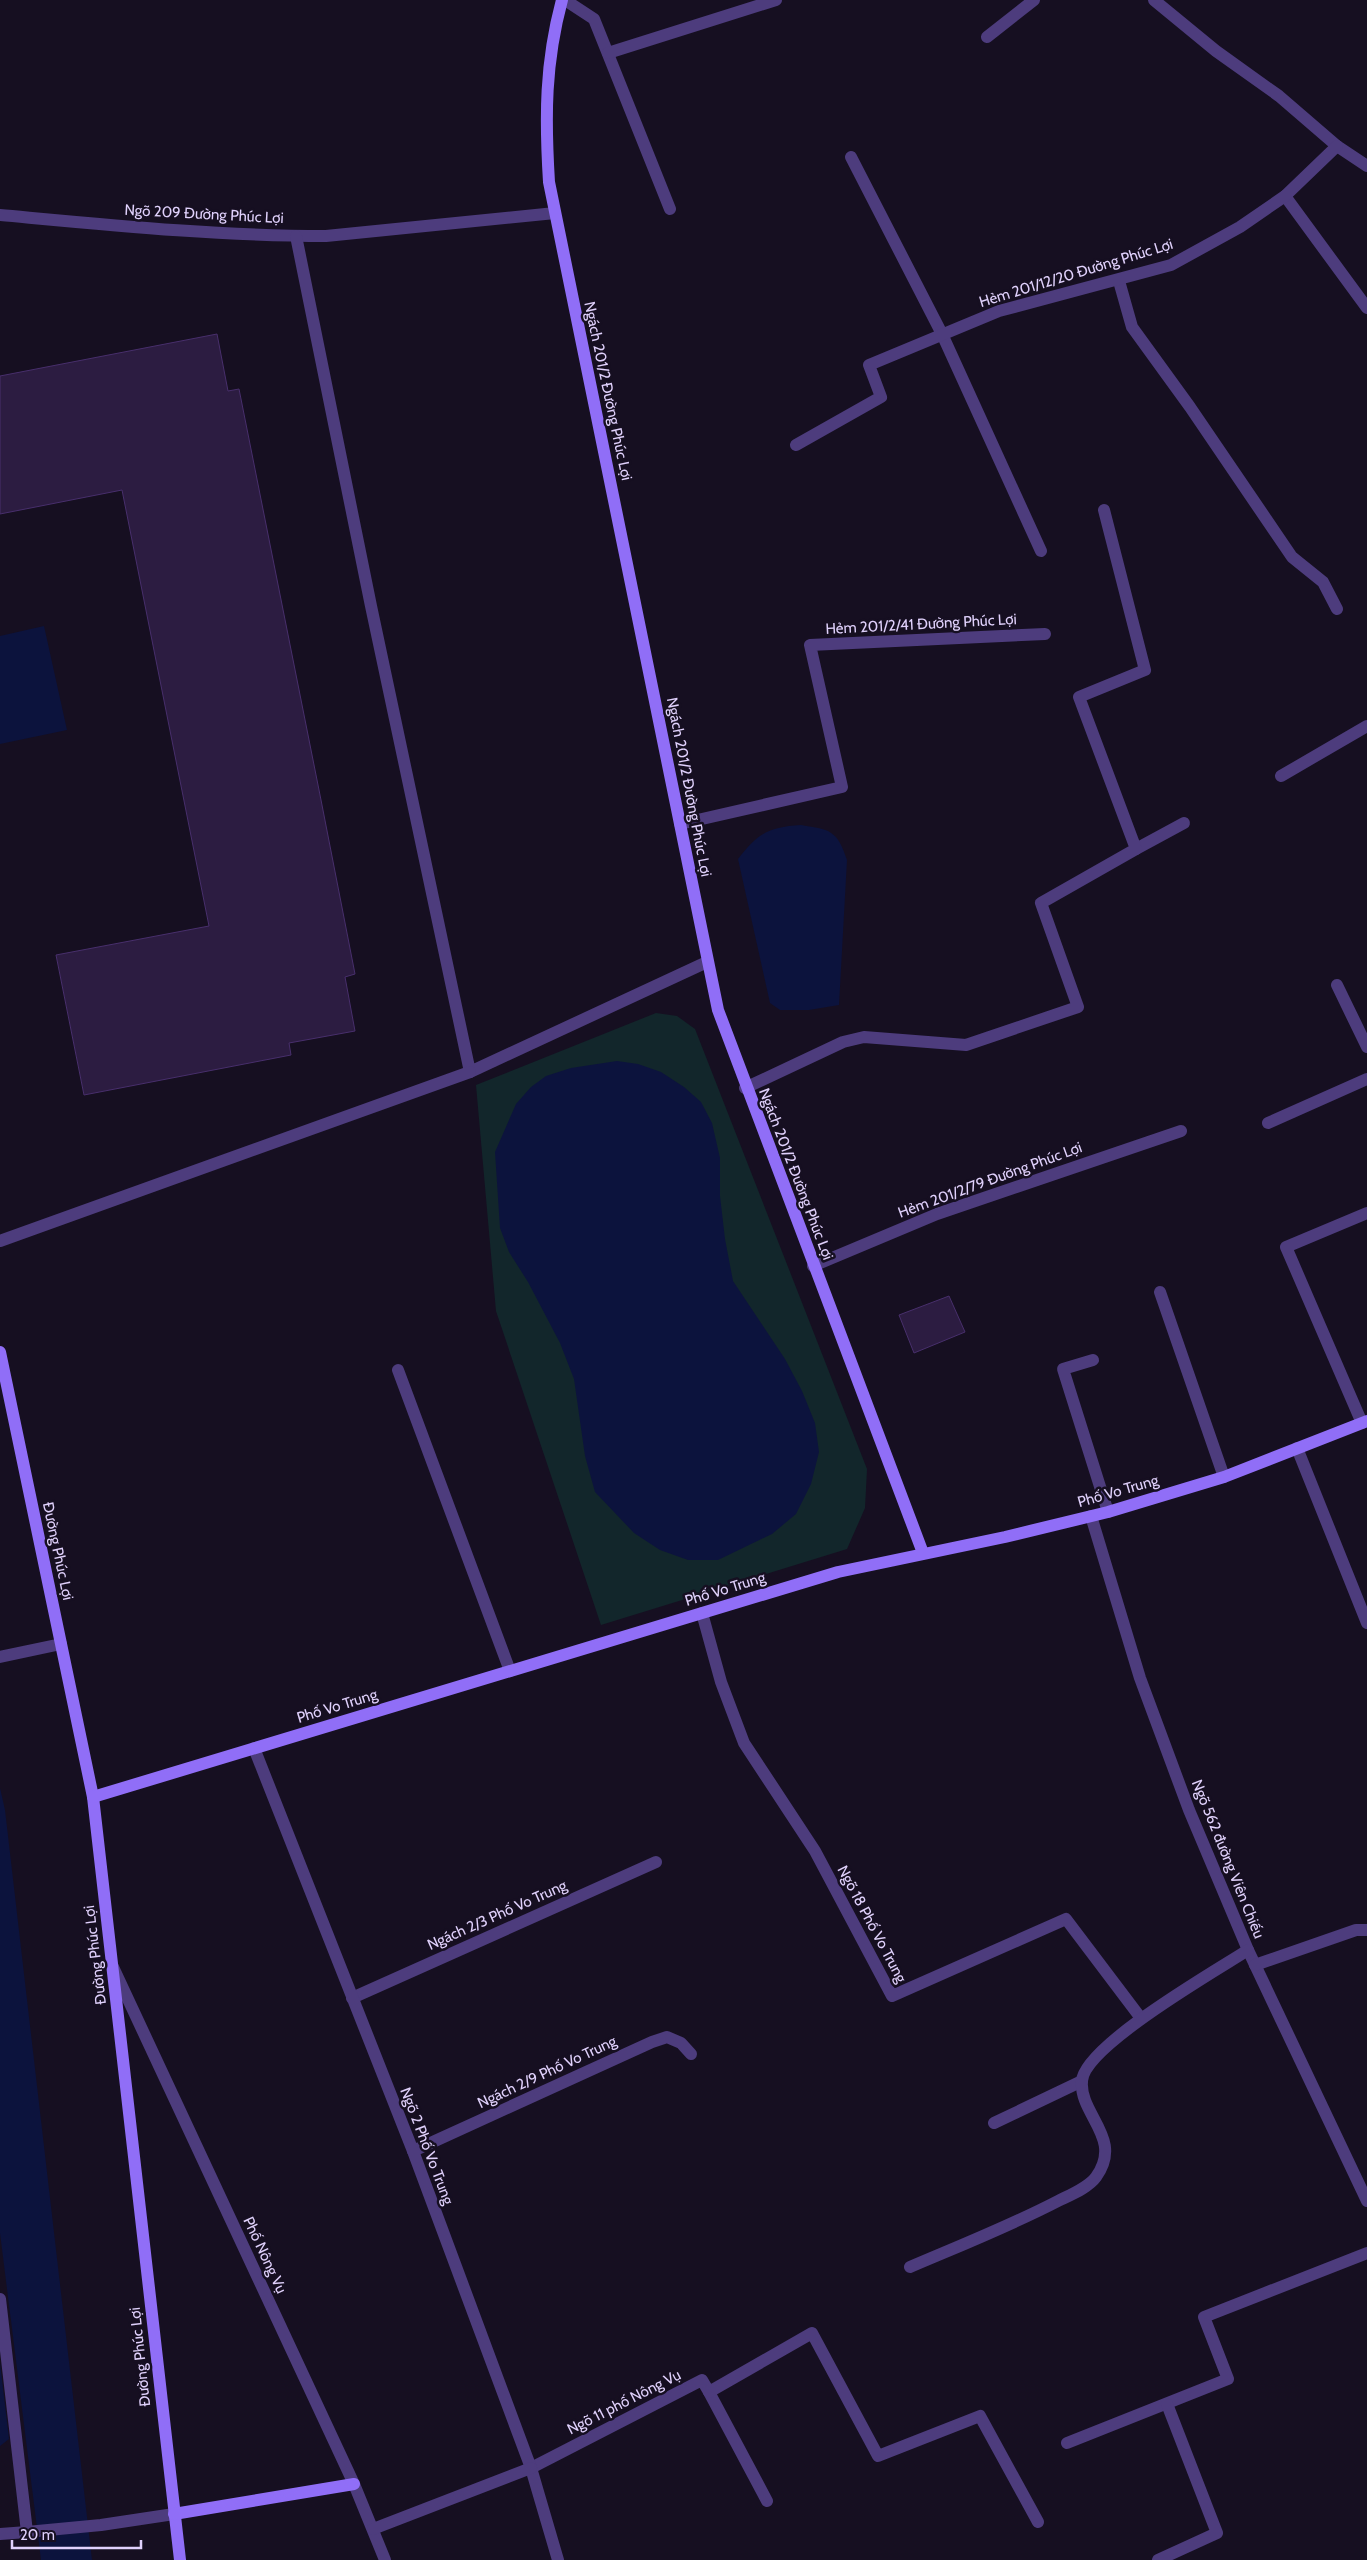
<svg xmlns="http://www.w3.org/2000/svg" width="1367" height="2560" font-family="Cabin,sans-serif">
<rect width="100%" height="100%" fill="#160f21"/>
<polygon fill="#12262b" points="656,1013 677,1016 695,1029 867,1469 865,1508 847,1549 601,1625 496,1311 476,1085"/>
<g fill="#0c133d">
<polygon points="44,626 67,730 0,744 0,636"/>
<path d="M 801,825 C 831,830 837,830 847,860 L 839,1005 L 809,1010 L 780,1010 L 770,1003 L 738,859 C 758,833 769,827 801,825 Z"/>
<polygon points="617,1061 638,1064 661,1072 684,1087 701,1102 712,1123 720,1158 720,1196 725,1239 733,1281 785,1359 802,1391 815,1423 819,1452 811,1484 796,1514 772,1534 718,1560 688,1560 660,1550 634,1533 595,1492 585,1456 574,1379 560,1343 528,1282 509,1252 500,1228 495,1152 516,1104 531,1087 546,1076 571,1068"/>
<polygon points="0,1788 5,1810 92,2560 41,2560 0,2233"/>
<polygon points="0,2363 9,2439 0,2446"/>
</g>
<g fill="#2c1c41" stroke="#482f6c">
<polygon points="217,334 228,391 239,389 321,800 355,974 345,977 355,1031 289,1043 291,1055 84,1095 56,955 209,926 122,490 0,514 0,376"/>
<polygon points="949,1296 965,1332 914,1353 899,1315"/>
</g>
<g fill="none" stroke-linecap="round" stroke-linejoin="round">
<g stroke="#4d3c7d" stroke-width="12">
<polyline points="565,0 594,19 670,209"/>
<polyline points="1154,0 1216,51 1279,96 1337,146 1367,166"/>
<polyline points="987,37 1034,0"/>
<polyline points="608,53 776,0"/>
<polyline points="851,157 942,334 1041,551"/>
<polyline points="1285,196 1367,308"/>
<polyline points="1119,281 1132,327 1190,407 1292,557 1323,582 1337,609"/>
<polyline points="796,445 881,397 869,365 999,311 1171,265 1240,227 1285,196 1337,146"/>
<polyline points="1281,776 1367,726"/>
<polyline points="680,824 842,787 810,645 1045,634"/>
<polyline points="1136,849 1184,823"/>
<polyline points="1337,985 1367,1047"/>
<polyline points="745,1088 843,1042 864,1037 966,1045 1078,1007 1041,903 1136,849 1079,697 1145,670 1104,510"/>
<polyline points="1268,1123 1367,1079"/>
<polyline points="813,1266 937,1214 1181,1131"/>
<polyline points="1160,1292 1224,1477"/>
<polyline points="1093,1360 1063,1369 1108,1512"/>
<polyline points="398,1370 510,1671"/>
<polyline points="1362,1423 1286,1247 1367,1213"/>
<polyline points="1297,1448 1367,1623"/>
<polyline points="1091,1516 1140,1678 1189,1810 1248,1950 1367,2201"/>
<polyline points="702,1613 721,1682 744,1743 815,1851 892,1996 1066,1919 1140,2017"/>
<polyline points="0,1657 61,1644"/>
<polyline points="1255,1965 1356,1930 1367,1930"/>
<polyline points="352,1998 656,1862"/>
<polyline points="994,2123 1082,2081"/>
<polyline points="413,2151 652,2042 667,2037 681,2043 691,2054"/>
<path d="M 910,2267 C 959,2246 1010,2226 1058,2201 C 1070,2195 1088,2188 1096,2177 C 1124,2138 1079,2115 1082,2081 C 1084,2046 1217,1970 1248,1950"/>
<polyline points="0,2299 27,2532 101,2525 174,2514"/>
<polyline points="709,2392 767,2501"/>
<polyline points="1067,2443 1228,2379 1204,2317 1367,2253"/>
<polyline points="531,2468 702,2380 709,2392 812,2333 878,2456 980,2416 1038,2522"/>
<polyline points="1158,2560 1217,2533 1167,2404"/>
</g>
<g stroke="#4d3c7d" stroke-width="12">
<path d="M 0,215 C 109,225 217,236 326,236 L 555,213"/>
<polyline points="296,236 371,606 470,1072 707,962"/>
<polyline points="0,1241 470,1072"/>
<polyline points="254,1748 413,2151 531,2468 558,2560"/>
<polyline points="113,1967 354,2484 385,2560"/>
<polyline points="373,2529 531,2468"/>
<polyline points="0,2534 27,2532"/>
</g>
<g stroke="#906ef7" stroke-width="12">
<path d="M 562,0 C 545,63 545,117 549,182 L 718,1010 L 923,1553"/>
<polyline points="0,1352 93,1797 180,2560"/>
<polyline points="93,1797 838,1572 1005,1537 1108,1512 1224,1477 1367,1421"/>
<polyline points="174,2514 354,2484"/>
</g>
</g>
<g text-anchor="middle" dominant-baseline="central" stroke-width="5" stroke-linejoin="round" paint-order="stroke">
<g font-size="15" fill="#e0d1fc" stroke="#160f21">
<text transform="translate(204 214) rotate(3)">Ngõ 209 Đường Phúc Lợi</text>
<text transform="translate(1076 273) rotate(-17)">Hẻm 201/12/20 Đường Phúc Lợi</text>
<text transform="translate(608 391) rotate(78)">Ngách 201/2 Đường Phúc Lợi</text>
<text transform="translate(921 624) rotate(-3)">Hẻm 201/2/41 Đường Phúc Lợi</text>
<text transform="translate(689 787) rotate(79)">Ngách 201/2 Đường Phúc Lợi</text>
<text transform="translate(796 1174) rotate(69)">Ngách 201/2 Đường Phúc Lợi</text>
<text transform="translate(990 1180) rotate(-20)">Hẻm 201/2/79 Đường Phúc Lợi</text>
<text transform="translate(1118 1491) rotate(-16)">Phố Vo Trung</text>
<text transform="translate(58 1551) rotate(78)">Đường Phúc Lợi</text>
<text transform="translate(725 1589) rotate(-17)">Phố Vo Trung</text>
<text transform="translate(337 1706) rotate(-17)">Phố Vo Trung</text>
<text transform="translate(1228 1859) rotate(68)">Ngõ 562 đường Viên Chiếu</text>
<text transform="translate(497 1915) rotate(-24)">Ngách 2/3 Phố Vo Trung</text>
<text transform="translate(872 1924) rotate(62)">Ngõ 18 Phố Vo Trung</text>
<text transform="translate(95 1955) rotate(-97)">Đường Phúc Lợi</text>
<text transform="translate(547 2072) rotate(-25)">Ngách 2/9 Phố Vo Trung</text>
<text transform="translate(427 2146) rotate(69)">Ngõ 2 Phố Vo Trung</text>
<text transform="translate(265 2255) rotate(65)">Phố Nông Vụ</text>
<text transform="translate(140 2357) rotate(-96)">Đường Phúc Lợi</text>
<text transform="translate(624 2402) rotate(-27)">Ngõ 11 phố Nông Vụ</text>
</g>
</g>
<path d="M12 2540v8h129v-8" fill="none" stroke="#e0d1fc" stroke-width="2.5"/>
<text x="20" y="2540" font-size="15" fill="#e0d1fc" stroke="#160f21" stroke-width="4" paint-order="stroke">20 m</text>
</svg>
